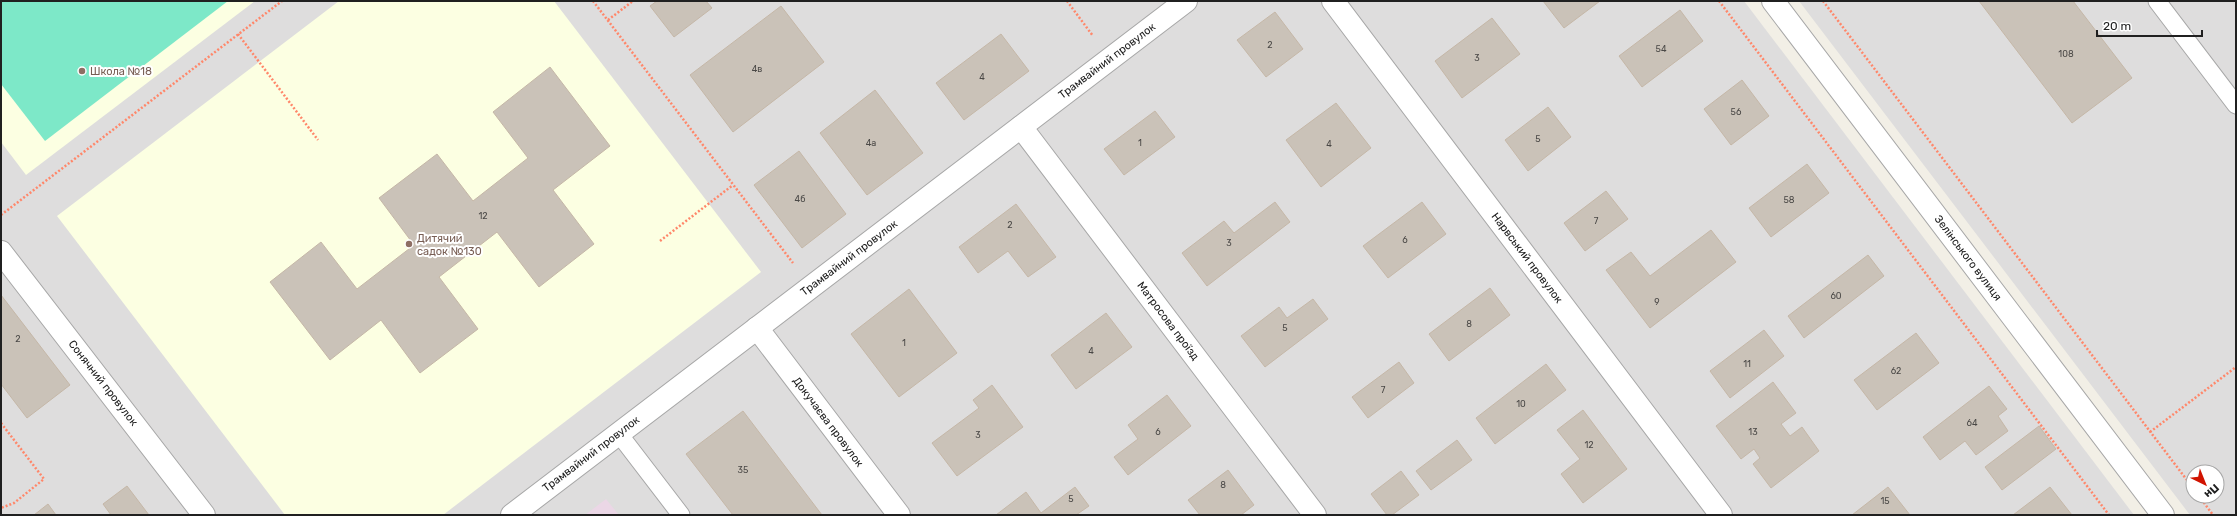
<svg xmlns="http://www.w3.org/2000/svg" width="2237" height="516" font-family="Rubik,sans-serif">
<rect width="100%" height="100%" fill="#f2efe6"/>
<g fill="#dedddd" fill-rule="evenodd">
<polygon points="1,1 1744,1 2134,515 1,515"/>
<path d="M 1799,1 L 2236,1 L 2236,515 L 2190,515 ZM 2193,472 L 2217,472 L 2217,496 L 2193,496 Z"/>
</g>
<polygon fill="#ebd7e6" points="606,499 619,515 585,515"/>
<g fill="#fcffe2">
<polygon points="1,1 255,1 26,175 1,142"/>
<polygon points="339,1 554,1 761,272 443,515 285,515 57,216"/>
</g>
<polygon fill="#7de8c8" points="1,1 228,1 45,141 1,84"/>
<g fill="#cac2b8" stroke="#c5b7a7">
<polygon points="657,1 706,1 712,8 674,37 650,6"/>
<polygon points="1543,1 1600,1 1564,28"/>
<polygon points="1979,1 2073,1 2132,78 2072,123"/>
<polygon points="781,6 824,62 733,132 690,75"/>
<polygon points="1680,10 1703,41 1642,87 1619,56"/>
<polygon points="1275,12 1303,49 1266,77 1237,40"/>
<polygon points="1492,18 1520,54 1462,98 1435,61"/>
<polygon points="1001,34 1029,71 964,120 936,83"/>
<polygon points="550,67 610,146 553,190 594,244 539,287 497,232 439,277 478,329 420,373 381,320 330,360 270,282 321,242 357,289 414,245 379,198 437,154 473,201 528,158 493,112"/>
<polygon points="1742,80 1769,116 1731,145 1704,109"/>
<polygon points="875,90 923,153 867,195 820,133"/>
<polygon points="1336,103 1371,148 1321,187 1286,140"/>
<polygon points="1548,107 1571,137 1528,171 1505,140"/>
<polygon points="1155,111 1175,137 1124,175 1104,149"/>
<polygon points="799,151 846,214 802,248 754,185"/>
<polygon points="1807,164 1829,193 1771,237 1749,208"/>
<polygon points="1606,191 1628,219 1585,251 1564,223"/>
<polygon points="1275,202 1290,222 1207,286 1182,253 1224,221 1234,233"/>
<polygon points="1422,202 1446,234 1388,278 1363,246"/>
<polygon points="1016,204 1056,257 1028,277 1008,251 978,273 959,247"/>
<polygon points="1711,230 1736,262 1650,328 1606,270 1631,252 1650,276"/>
<polygon points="1868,255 1884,276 1804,338 1788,316"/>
<polygon points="1490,288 1510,315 1449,361 1429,334"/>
<polygon points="909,289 957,353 899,397 851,334"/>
<polygon points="1,295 70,385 27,418 1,384"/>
<polygon points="1313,299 1328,319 1265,367 1241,336 1279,307 1287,318"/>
<polygon points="1106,313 1132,347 1076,389 1051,355"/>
<polygon points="1764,330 1784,356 1730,398 1710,371"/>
<polygon points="1916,333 1939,363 1877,410 1854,380"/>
<polygon points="1399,362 1414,383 1368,418 1352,397"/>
<polygon points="1546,364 1566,390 1495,444 1476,418"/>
<polygon points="1773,382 1796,413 1781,424 1790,436 1802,427 1819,451 1771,488 1753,464 1760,458 1754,449 1741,459 1716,426"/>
<polygon points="992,385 1023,427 957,476 932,443 979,408 973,400"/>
<polygon points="1989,386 2007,409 1998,416 2008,431 1976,455 1965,441 1940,460 1923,437"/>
<polygon points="1167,395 1191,426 1128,475 1114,457 1138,439 1128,425"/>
<polygon points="1583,410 1627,469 1583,503 1561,474 1580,459 1557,430"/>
<polygon points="743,411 822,515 733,515 686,454"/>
<polygon points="2039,426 2056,449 2002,490 1985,467"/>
<polygon points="1457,440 1472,460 1431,490 1416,471"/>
<polygon points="1228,470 1254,505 1241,515 1200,515 1188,500"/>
<polygon points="1401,471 1419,495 1392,515 1387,515 1371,494"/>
<polygon points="127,486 149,515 111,515 103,504"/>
<polygon points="1075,487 1089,506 1076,515 996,515 1026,492 1041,513"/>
<polygon points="1888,487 1910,515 1852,515"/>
<polygon points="2050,487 2072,515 2013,515"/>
<polygon points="48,504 56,515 34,515"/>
</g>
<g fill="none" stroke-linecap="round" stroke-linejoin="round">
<defs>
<g id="service">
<polyline points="2157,1 2236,105"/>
<polyline points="619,434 681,515"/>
</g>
<g id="minor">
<polyline points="1333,1 1721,515"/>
<polyline points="1021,127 1315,515"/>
<polyline points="1,252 204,515"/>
<polyline points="757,328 899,515"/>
<polyline points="512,515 1186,1"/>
</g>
<polyline id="tertiary" points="1773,1 2163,515"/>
</defs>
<use href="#service" stroke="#a7a7a7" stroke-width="19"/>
<use href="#minor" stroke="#a7a7a7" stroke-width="24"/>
<use href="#tertiary" stroke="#a7a7a7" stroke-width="24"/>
<g stroke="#ff876a" stroke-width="2.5" stroke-dasharray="2 2" stroke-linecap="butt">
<polyline points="593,1 793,263"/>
<polyline points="1067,1 1093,36"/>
<polyline points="1719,1 2109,515"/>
<polyline points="1823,1 2193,488"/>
<polyline points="608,20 633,1"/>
<polyline points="238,34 318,140"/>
<polyline points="1,215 282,1"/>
<polyline points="660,241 733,185"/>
<polyline points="1,423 44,479 14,503 1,508"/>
<polyline points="2150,432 2236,367"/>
<polyline points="2199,496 2213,515"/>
</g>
<use href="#service" stroke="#fff" stroke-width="17"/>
<use href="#minor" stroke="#fff" stroke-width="22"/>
<use href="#tertiary" stroke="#fff" stroke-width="22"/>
</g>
<g fill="#8d6e63" stroke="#fff" stroke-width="1.5">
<circle cx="82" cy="71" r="4"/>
<circle cx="409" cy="244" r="4"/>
</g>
<g text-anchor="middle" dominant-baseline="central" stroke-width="4" stroke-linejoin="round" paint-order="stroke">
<g font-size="9" fill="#4a4846">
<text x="1270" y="45">2</text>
<text x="1661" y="49">54</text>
<text x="2066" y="54">108</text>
<text x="1477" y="58">3</text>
<text x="757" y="69">4в</text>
<text x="982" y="77">4</text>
<text x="1736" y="112">56</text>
<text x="1538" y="139">5</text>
<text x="871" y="143">4а</text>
<text x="1140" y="143">1</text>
<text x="1329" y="144">4</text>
<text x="800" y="199">4б</text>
<text x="1789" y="200">58</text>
<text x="483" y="216">12</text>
<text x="1596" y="221">7</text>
<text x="1010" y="225">2</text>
<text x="1405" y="240">6</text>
<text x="1229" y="243">3</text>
<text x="1836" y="296">60</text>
<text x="1657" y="302">9</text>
<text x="1469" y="324">8</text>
<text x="1285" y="328">5</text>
<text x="18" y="339">2</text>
<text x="904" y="343">1</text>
<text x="1091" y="351">4</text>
<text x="1747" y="364">11</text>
<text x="1896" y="371">62</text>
<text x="1383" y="390">7</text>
<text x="1521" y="404">10</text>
<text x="1972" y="423">64</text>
<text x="1158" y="432">6</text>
<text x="1753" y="432">13</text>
<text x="978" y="435">3</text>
<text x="1589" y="445">12</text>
<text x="743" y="470">35</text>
<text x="1223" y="485">8</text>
<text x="1071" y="499">5</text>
<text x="1885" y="501">15</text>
</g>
<g font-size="11" fill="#202020" stroke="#fff">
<text transform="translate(1107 61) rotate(-37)">Трамвайний провулок</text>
<text transform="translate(849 258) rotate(-37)">Трамвайний провулок</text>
<text transform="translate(1527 258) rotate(53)">Нарвський провулок</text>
<text transform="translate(1968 258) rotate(53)">Зелінського вулиця</text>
<text transform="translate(1168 321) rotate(53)">Матросова проїзд</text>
<text transform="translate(103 383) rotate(52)">Сонячний провулок</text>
<text transform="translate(828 422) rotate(53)">Докучаєва провулок</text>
<text transform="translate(591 454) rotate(-37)">Трамвайний провулок</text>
</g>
<g font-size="11" fill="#785e54" stroke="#fff" text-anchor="start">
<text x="90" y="71">Школа №18</text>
<text x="417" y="238">Дитячий<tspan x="417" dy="13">садок №130</tspan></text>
</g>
</g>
<rect width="2237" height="516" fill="none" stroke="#202020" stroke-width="4"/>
<g transform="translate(2205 484) rotate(137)"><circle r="19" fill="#ffffff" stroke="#a6a6a6"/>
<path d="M0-3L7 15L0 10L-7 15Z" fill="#d11300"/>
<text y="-6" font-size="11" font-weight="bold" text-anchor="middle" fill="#202020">Пн</text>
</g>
<path d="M2097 30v6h105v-6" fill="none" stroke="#202020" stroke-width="2"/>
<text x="2103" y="30" font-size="12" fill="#202020" stroke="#ffffff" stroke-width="3" paint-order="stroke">20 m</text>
</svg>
